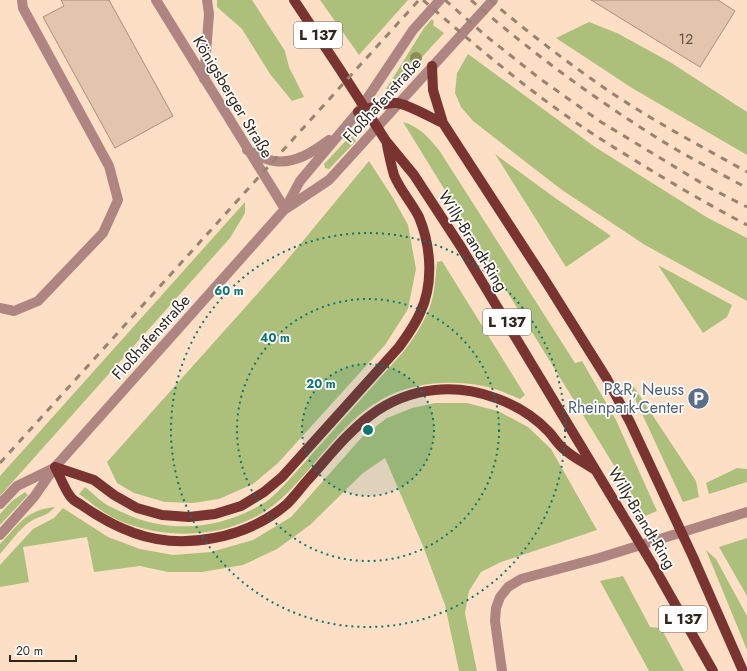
<svg xmlns="http://www.w3.org/2000/svg" width="747" height="671" font-family="Jost,sans-serif">
  <rect width="100%" height="100%" fill="#fddfc5"/>
  <!-- green -->
  <path fill="#acc07c" d="M217,0H252L285,51L289,67L304,97L292,101L270,74L242,29L217,7Z
    M320,0H408L359,55Z
    M432,19L434,22L433,25L444,33L392,90L386,89L424,28Z
    M589,22L617,33L670,62L747,112V155L632,88L556,38Z
    M468,54L595,147L708,218L747,238V301L645,245L562,190L473,121L461,107L455,93L457,73Z
    M403,122C420,127 428,137 439,150L575,363L582,361L616,420L657,511L645,516Z
    M351,135L356,141L329,169L325,168L324,164L328,160Z
    M495,154L558,200L611,236L566,267Z
    M369,161L393,198L408,225L416,269L408,309L385,345L278,463L253,484L219,499L193,503L165,502L134,493L117,483L107,462L283,265Z
    M245,202V213L230,238L0,496V476Z
    M442,261L525,395L520,399C508,394 495,388 483,386C452,380 417,382 388,396C343,418 318,465 282,498C240,537 177,542 125,523C108,517 94,505 79,494L85,487C93,493 99,500 107,505C112,508 118,510 124,513C170,535 224,529 267,501C274,496 281,488 287,482L404,351C413,339 421,327 427,314C435,298 435,279 437,262Z
    M658,265L732,305L727,317L703,333Z
    M634,387L696,481L699,497L683,502L630,388Z
    M435,403H467L498,411L528,427L551,449L597,530L501,562L481,572L469,591L465,613L477,671H459L445,605L423,546L385,458L363,473L310,525L277,549L243,565L202,572H168L140,566L94,572L87,537L23,547L29,582L0,587V565L33,529L54,518L63,508L108,537L140,549L173,555L211,552L253,540L291,517L363,436L387,418L412,408Z
    M737,468L747,469V482L709,494L706,483Z
    M25,492L28,495L0,525V514L12,501Z
    M55,507C46,517 41,515 31,521C19,529 10,543 0,554V544C19,524 26,510 55,507Z
    M747,538V596L719,547Z
    M706,550L716,559L747,616V650Z
    M623,576L650,627L661,628L684,671H649L600,581Z"/>
  <!-- building -->
  <path fill="#e3c4ac" stroke="#ad9079" d="M61,0H109L173,116L115,148L43,17L64,6Z
    M591,0H718L735,11L700,67Z"/>
  <g fill="none" stroke-linecap="round" stroke-linejoin="round">
    <!-- lane -->
    <path stroke="#af8581" stroke-width="10" d="M0,308L14,311L38,301L103,233L118,200L109,166L23,8L22,0"/>
    <!-- street -->
    <path stroke="#af8581" stroke-width="10" d="M156,0L285,209
      M204,79L209,14L207,0
      M247,150C256,154 265,160 274,161C295,164 313,152 329,140
      M287,208L329,180L493,0
      M0,504L17,486L54,468
      M0,535L34,497L55,467L285,209L300,181L358,112L413,30L440,0
      M502,671L495,621L496,608L500,597L508,587L521,579L599,558L747,512"/>
    <!-- primary -->
    <path stroke="#793331" stroke-width="10" d="M294,0L341,71L386,141L414,175L461,247L654,567L713,671
      M432,66L433,90L443,123L543,277L607,379L630,422L693,557L743,671
      M358,112C370,108 384,102 397,103C410,105 431,118 443,123
      M55,467C60,476 64,488 70,496C72,499 76,502 80,504C97,516 114,526 134,533C159,542 188,543 214,538C241,533 266,522 287,504C294,497 300,489 306,482C344,440 373,396 435,390C475,386 520,402 548,431C554,437 558,445 565,450C574,458 585,463 595,470
      M55,467L94,480L114,495L137,508L162,515L189,517L215,514L241,506L264,492L282,477L399,347C407,336 415,325 420,313C434,284 431,246 419,217C412,203 400,190 394,175C391,165 389,155 387,145"/>
    <!-- rail -->
    <path stroke="#988371" stroke-width="3" stroke-dasharray="7 7" stroke-linecap="butt" d="M423,0C477,47 532,94 593,134C643,166 694,197 747,225
      M445,0L486,36L539,78L601,122L708,187L747,207
      M471,0C530,51 593,98 659,139C687,157 718,172 747,188
      M490,0C526,31 564,60 603,87C649,119 699,145 747,172
      M0,463L419,0"/>
  </g>
  <!-- trees -->
  <circle fill="#918b5a" cx="416" cy="58" r="6"/>
  <!-- distance rings -->
  <circle cx="368" cy="430" r="66" fill="#0f766e" fill-opacity=".12"/>
  <g fill="none" stroke="#0f766e" stroke-width="2" stroke-dasharray="2 4">
    <circle cx="368" cy="430" r="66"/>
    <circle cx="368" cy="430" r="131"/>
    <circle cx="368" cy="430" r="197"/>
  </g>
  <!-- icons -->
  <defs>
    <symbol id="parking-disc" viewBox="-11 -11 22 22"><circle r="9.5" fill="#5c6f8a" stroke="#fff"/><path d="M-3.5-5.5H1a3.5 3.5 0 0 1 0 7H-1V5.5H-3.5ZM-1-3.4V-.6H.8a1.4 1.4 0 0 0 0-2.8Z" fill="#fff"/></symbol>
  </defs>
  <g fill-rule="evenodd">
    <use href="#parking-disc" x="686" y="386" width="25" height="25"/>
  </g>
  <g text-anchor="middle" dominant-baseline="central" stroke-width="3.5" stroke-linejoin="round" paint-order="stroke">
    <!-- number labels -->
    <g font-size="14" fill="#5e4e40">
      <text x="686" y="39">12</text>
    </g>
    <!-- shield labels -->
    <g fill="#fff" stroke="#6f6760" stroke-width="1">
      <rect x="294" y="22" width="48" height="26" rx="3"/>
      <rect x="483" y="309" width="48" height="26" rx="3"/>
      <rect x="659" y="606" width="48" height="26" rx="3"/>
    </g>
    <g font-size="15" font-weight="bold" fill="#31261c">
      <text x="318" y="35">L 137</text>
      <text x="507" y="322">L 137</text>
      <text x="683" y="619">L 137</text>
    </g>
    <!-- street labels -->
    <g font-size="16" fill="#31261c" stroke="#fff">
      <text transform="translate(233 97) rotate(59)">Königsberger Straße</text>
      <text transform="translate(382 100) rotate(-48)">Floßhafenstraße</text>
      <text transform="translate(473 241) rotate(58)">Willy-Brandt-Ring</text>
      <text transform="translate(151 337) rotate(-48)">Floßhafenstraße</text>
      <text transform="translate(642 518) rotate(59)">Willy-Brandt-Ring</text>
    </g>
    <!-- service labels -->
    <g font-size="16" fill="#4e5e75" stroke="#fff" text-anchor="end">
      <text x="684" y="389">P&amp;R, Neuss<tspan x="684" dy="18">Rheinpark-Center</tspan></text>
    </g>
  </g>
  <circle cx="368" cy="430" r="6" fill="#0f766e" stroke="#fff" stroke-width="2"/>
  <g font-size="12" text-anchor="middle" font-weight="bold" fill="#0f766e" stroke="#fff" stroke-width="3.5" stroke-linejoin="round" paint-order="stroke">
    <text x="229" y="295">60 m</text>
    <text x="275" y="342">40 m</text>
    <text x="321" y="388">20 m</text>
  </g>
  <!-- scale -->
  <path d="M10 655v6h66v-6" fill="none" stroke="#31261c" stroke-width="2"/>
  <text x="16" y="655" font-size="12" fill="#31261c" stroke="#ffffff" stroke-width="3" paint-order="stroke">20 m</text>
</svg>
